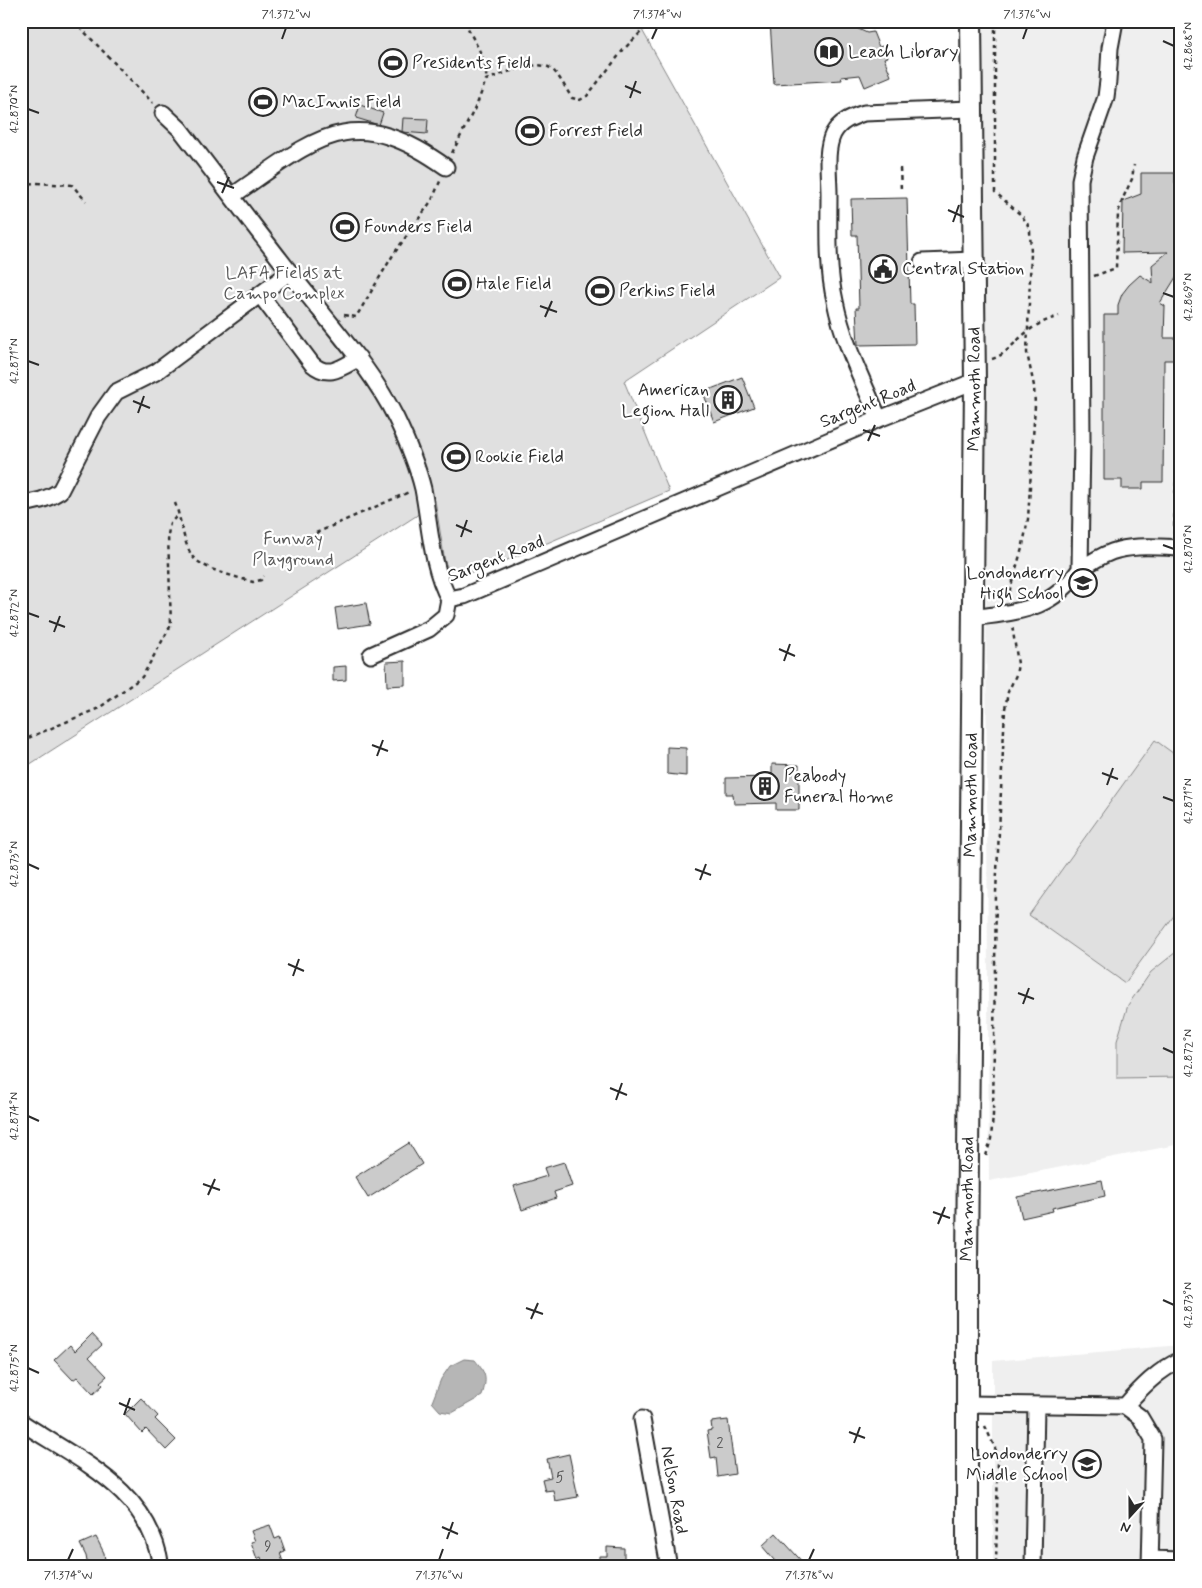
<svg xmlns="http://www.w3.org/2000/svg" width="1202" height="1588" font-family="Mynerve,sans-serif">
  <rect width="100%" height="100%" fill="#fff"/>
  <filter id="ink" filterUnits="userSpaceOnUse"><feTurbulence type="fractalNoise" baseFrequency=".02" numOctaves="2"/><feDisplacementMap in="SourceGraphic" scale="10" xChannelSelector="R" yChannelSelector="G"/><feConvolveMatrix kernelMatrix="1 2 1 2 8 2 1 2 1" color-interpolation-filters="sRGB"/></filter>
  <g filter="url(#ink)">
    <!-- built -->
    <path fill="#efefef" d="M983,21H1181V1144L989,1181Z
      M1181,1345V1567H993V1361Z"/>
    <!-- green -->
    <path fill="#e0e0e0" stroke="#868686" d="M21,21H637L780,277L624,381L669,491L491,567L452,577L445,562L435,500L416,516L21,770Z
      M1155,740L1181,759V906L1125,983L1029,915Z
      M1181,948V1077L1117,1078V1041L1128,1005L1151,972Z"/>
    <!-- water -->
    <path fill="#b6b6b6" stroke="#7e7e7e" d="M464,1359L475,1360C487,1375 487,1378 482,1396L452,1413L440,1411L432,1402L441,1379L450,1366Z"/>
    <!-- building -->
    <path fill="#cbcbcb" stroke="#2b2b2b" d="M770,21H841L867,33L873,32L879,47L883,46L888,57L884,58L891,76L865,87L860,75L841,77L842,80L774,84Z
      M360,105L383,113L379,125L356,118Z
      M403,118L428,119L427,134L402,132Z
      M1141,173H1175V183H1181V269L1160,303L1165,306L1164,338H1177V360H1164L1163,482H1143V489H1122V480H1104V315H1118V305L1122,294L1129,285L1140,275L1153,283L1152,265L1168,252L1122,253L1123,201L1141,194Z
      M907,198L910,304H914L915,344L858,345L856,308H859L857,235H852L851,199Z
      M742,377L754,407L714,422L703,392Z
      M366,603L370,624L338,629L335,608Z
      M405,661V685L387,686L386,662Z
      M346,666V680L333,681V667Z
      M667,747L686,748V776L667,774Z
      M772,764L799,765V810H776V803L734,804L733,794H726V778L772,777Z
      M409,1143L422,1164L368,1198L355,1177Z
      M564,1162L572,1186L554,1192L556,1198L522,1210L514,1186L547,1176L544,1168Z
      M1102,1180L1105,1196L1052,1208L1053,1211L1022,1218L1017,1197Z
      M92,1334L102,1345L89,1357L107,1376L100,1382L103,1385L93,1394L77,1377L73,1380L54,1360L70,1345L75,1351Z
      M141,1398L158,1416L155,1419L176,1440L166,1450L146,1429L142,1433L125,1414Z
      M728,1420L735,1474L718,1477L716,1457L711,1458L707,1431L712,1430L711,1422Z
      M569,1454L578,1497L555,1501L553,1490L545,1491L542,1479L551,1477L547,1459Z
      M270,1525L275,1539L280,1537L285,1551L280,1553L283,1562L271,1567H264L261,1557L257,1559L251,1542L255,1541L251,1531Z
      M776,1533L807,1567H780L762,1546Z
      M96,1537L104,1553L106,1567H88L86,1556L80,1544Z
      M607,1547L624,1548V1563H619V1567H599V1556H607Z"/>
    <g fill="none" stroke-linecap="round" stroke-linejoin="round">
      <defs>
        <path id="minor" d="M163,113L180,129C221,182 261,236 303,289C336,331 372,370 396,418C407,441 417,464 423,489C430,525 431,566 449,599L464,596L879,419L975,381
          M232,196C314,140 351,99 446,167
          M922,262L974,260
          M261,296L312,364C329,379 342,367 359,358
          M879,419C863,381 843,342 835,301C827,266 829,229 829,194C829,175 825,151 833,134C840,121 852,117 864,113L971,109
          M21,503C36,503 48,499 60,491L98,417L116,392L156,372L290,272
          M1080,569C1092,562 1104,553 1118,550C1138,545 1161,547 1181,548
          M973,618C1019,611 1051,611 1080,569L1082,438L1080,180L1085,157L1106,97L1108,81L1110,48L1115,21
          M371,655L429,629L446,615L449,599
          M967,1404L1125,1406L1140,1417L1153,1439L1150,1567
          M1125,1406C1140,1389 1159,1369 1181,1360
          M642,1419L669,1567
          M21,1422C79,1461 150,1489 161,1567
          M1150,1559L1181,1560
          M1033,1567L1036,1405"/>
        <g id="major">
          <path id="s1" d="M967,1567V1265L975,381L971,21"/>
        </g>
      </defs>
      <!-- minor casing -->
      <use href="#minor" stroke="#2b2b2b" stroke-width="19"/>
      <!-- major casing -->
      <use href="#major" stroke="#2b2b2b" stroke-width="24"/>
      <!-- path -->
      <path stroke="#2b2b2b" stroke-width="2.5" stroke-dasharray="4 4" stroke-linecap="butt" d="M74,21L153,103
        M465,21C473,43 488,57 486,80
        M995,21V192L1021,215L1027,223L1030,231L1031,253L1027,353L1034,386L1035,405L1028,519L1023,545L1010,589L1009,598
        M452,153L477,104L486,80C501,75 541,56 554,71C561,79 566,89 572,98L580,100L587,96L624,49L652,21
        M900,168L901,190
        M21,184L35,183L72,185L86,201
        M1094,276L1116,268L1118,213L1123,198L1132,179L1134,165
        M344,315L356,317L393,255L432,200L441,179
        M992,359C1006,355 1015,341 1027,332C1037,324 1047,320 1059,316
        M175,503C181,518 183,542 192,556C201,569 237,577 253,582L261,580L264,576
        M316,533L409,492
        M1174,534L1181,356
        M21,741L99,708L142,677L171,625L168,535L170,523L179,514
        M986,1156L991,1139L993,1115L996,892L1005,709L1008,692L1016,675L1018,664L1012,625
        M985,1426L995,1448L998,1458L996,1567"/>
      <!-- minor -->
      <use href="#minor" stroke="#fff" stroke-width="15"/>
      <!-- major -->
      <use href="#major" stroke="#fff" stroke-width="20"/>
    </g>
  </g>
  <!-- ticks -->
  <path fill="none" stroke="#2b2b2b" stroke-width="2" d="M282,39L286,28M652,39L657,28M1023,39L1027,28M1163,41L1174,46M625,86L641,93M630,98L636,81M28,109L39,113M217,182L234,188M222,193L229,177M948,210L964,217M953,222L959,205M1163,293L1174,297M540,306L557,312M545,317L552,301M28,361L39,365M133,401L150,408M138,413L144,396M863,430L880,436M868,441L875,425M456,525L472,532M461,537L467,520M1163,545L1174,549M28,613L39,617M49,621L65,627M54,632L60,616M779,649L795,656M784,661L790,644M372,745L388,751M377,756L383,740M1102,773L1118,779M1107,785L1113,768M1163,797L1174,801M28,864L39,869M695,869L711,875M700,880L706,864M288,964L304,971M293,976L299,959M1018,993L1034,999M1023,1004L1029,988M1163,1048L1174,1053M610,1088L627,1095M616,1100L622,1083M28,1116L39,1121M203,1184L220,1190M208,1195L215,1179M933,1212L950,1218M938,1224L945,1207M1163,1300L1174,1305M526,1308L543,1314M531,1319L538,1303M28,1368L39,1373M119,1403L135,1410M124,1415L130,1398M849,1432L865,1438M854,1443L860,1427M442,1527L458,1534M447,1539L453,1522M68,1560L73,1549M439,1560L443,1549M809,1560L814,1549"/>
  <!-- icons -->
  <defs>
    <symbol id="library-ring" viewBox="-11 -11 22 22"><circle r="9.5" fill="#fff" stroke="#2b2b2b" stroke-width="1.5"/><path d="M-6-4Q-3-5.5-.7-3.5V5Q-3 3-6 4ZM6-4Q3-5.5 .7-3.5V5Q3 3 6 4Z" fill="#2b2b2b"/></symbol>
    <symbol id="stadium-ring" viewBox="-11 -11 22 22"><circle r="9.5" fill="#fff" stroke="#2b2b2b" stroke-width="1.5"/><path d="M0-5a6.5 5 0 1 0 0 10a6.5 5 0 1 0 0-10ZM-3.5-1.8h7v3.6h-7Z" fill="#2b2b2b"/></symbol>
    <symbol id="civic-ring" viewBox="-11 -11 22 22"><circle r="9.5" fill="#fff" stroke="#2b2b2b" stroke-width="1.5"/><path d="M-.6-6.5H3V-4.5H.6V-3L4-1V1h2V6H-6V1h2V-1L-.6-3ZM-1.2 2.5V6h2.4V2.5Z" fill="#2b2b2b"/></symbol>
    <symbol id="building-ring" viewBox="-11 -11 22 22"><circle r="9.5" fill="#fff" stroke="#2b2b2b" stroke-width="1.5"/><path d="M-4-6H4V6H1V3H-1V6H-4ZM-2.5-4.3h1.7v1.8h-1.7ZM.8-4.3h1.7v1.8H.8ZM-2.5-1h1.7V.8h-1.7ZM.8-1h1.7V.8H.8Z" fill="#2b2b2b"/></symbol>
    <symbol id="school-ring" viewBox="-11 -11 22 22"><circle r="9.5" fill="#fff" stroke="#2b2b2b" stroke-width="1.5"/><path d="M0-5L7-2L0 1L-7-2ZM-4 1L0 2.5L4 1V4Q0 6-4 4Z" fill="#2b2b2b"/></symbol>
  </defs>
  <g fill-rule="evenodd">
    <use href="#library-ring" x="813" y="36" width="32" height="32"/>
    <use href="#stadium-ring" x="377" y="47" width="32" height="32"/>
    <use href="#stadium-ring" x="247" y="86" width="32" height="32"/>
    <use href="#stadium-ring" x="514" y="115" width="32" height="32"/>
    <use href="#stadium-ring" x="329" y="211" width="32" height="32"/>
    <use href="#civic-ring" x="867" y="253" width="32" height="32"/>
    <use href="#stadium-ring" x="441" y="268" width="32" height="32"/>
    <use href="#stadium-ring" x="584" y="275" width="32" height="32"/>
    <use href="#building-ring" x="712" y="384" width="32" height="32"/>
    <use href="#stadium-ring" x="440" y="441" width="32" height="32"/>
    <use href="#school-ring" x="1067" y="567" width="32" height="32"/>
    <use href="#building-ring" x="749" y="770" width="32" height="32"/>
    <use href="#school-ring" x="1071" y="1448" width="32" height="32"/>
  </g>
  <g text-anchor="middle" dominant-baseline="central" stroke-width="4.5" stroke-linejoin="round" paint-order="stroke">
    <!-- number labels -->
    <g font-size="15" fill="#535353">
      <text x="720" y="1444">2</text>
      <text x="560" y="1478">5</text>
      <text x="268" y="1547">9</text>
    </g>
    <!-- poi labels -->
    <g font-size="18" fill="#2b2b2b" stroke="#fff" text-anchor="start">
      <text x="848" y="52">Leach Library</text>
      <text x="412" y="63">Presidents Field</text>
      <text x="282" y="102">MacInnis Field</text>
      <text x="549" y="131">Forrest Field</text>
      <text x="364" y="227">Founders Field</text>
      <text x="902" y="269">Central Station</text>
      <text x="476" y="284">Hale Field</text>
      <text x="619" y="291">Perkins Field</text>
      <text x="709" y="390" text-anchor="end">American<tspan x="709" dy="21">Legion Hall</tspan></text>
      <text x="475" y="457">Rookie Field</text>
      <text x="1064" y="573" text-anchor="end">Londonderry<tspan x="1064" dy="21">High School</tspan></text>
      <text x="784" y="776">Peabody<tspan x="784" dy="21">Funeral Home</tspan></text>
      <text x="1068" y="1454" text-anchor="end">Londonderry<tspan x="1068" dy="21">Middle School</tspan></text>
    </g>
    <!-- park labels -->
    <g font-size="18" fill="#585858" stroke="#fff">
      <text x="284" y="273">LAFA Fields at<tspan x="284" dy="21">Campo Complex</tspan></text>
      <text x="293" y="539">Funway<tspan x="293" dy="21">Playground</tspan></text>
    </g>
    <!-- street labels -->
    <g font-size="18" fill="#2b2b2b" stroke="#fff">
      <text stroke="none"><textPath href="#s1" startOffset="1178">Mammoth Road</textPath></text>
      <text transform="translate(868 404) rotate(-22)">Sargent Road</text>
      <text transform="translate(496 559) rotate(-21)">Sargent Road</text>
      <text stroke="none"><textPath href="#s1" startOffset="772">Mammoth Road</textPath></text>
      <text stroke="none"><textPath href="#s1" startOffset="368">Mammoth Road</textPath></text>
      <text transform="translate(674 1490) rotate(80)">Nelson Road</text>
    </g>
  </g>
  <!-- margin -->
  <rect width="1202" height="1588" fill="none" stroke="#fff" stroke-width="55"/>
  <!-- north arrow -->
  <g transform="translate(1130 1516) rotate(201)" stroke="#ffffff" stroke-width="4" paint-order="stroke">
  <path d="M0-4L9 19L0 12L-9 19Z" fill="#2b2b2b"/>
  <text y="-8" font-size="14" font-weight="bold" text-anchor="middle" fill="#2b2b2b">N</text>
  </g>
  <rect x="28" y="28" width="1146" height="1532" fill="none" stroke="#2b2b2b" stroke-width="2"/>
  <g font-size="12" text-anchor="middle" fill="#2b2b2b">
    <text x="286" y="18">71.372°W</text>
    <text x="657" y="18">71.374°W</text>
    <text x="1027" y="18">71.376°W</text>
    <text transform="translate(1188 46) rotate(-90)" y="4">42.868°N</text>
    <text transform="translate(14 109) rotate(-90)" y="4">42.870°N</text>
    <text transform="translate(1188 297) rotate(-90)" y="4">42.869°N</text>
    <text transform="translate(14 361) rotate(-90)" y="4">42.871°N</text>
    <text transform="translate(1188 549) rotate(-90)" y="4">42.870°N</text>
    <text transform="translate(14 613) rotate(-90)" y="4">42.872°N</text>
    <text transform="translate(1188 801) rotate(-90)" y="4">42.871°N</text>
    <text transform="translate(14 864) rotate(-90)" y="4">42.873°N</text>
    <text transform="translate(1188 1053) rotate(-90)" y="4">42.872°N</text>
    <text transform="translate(14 1116) rotate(-90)" y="4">42.874°N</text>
    <text transform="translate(1188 1305) rotate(-90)" y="4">42.873°N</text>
    <text transform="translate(14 1368) rotate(-90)" y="4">42.875°N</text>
    <text x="68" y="1579">71.374°W</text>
    <text x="439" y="1579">71.376°W</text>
    <text x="809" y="1579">71.378°W</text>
  </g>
</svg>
